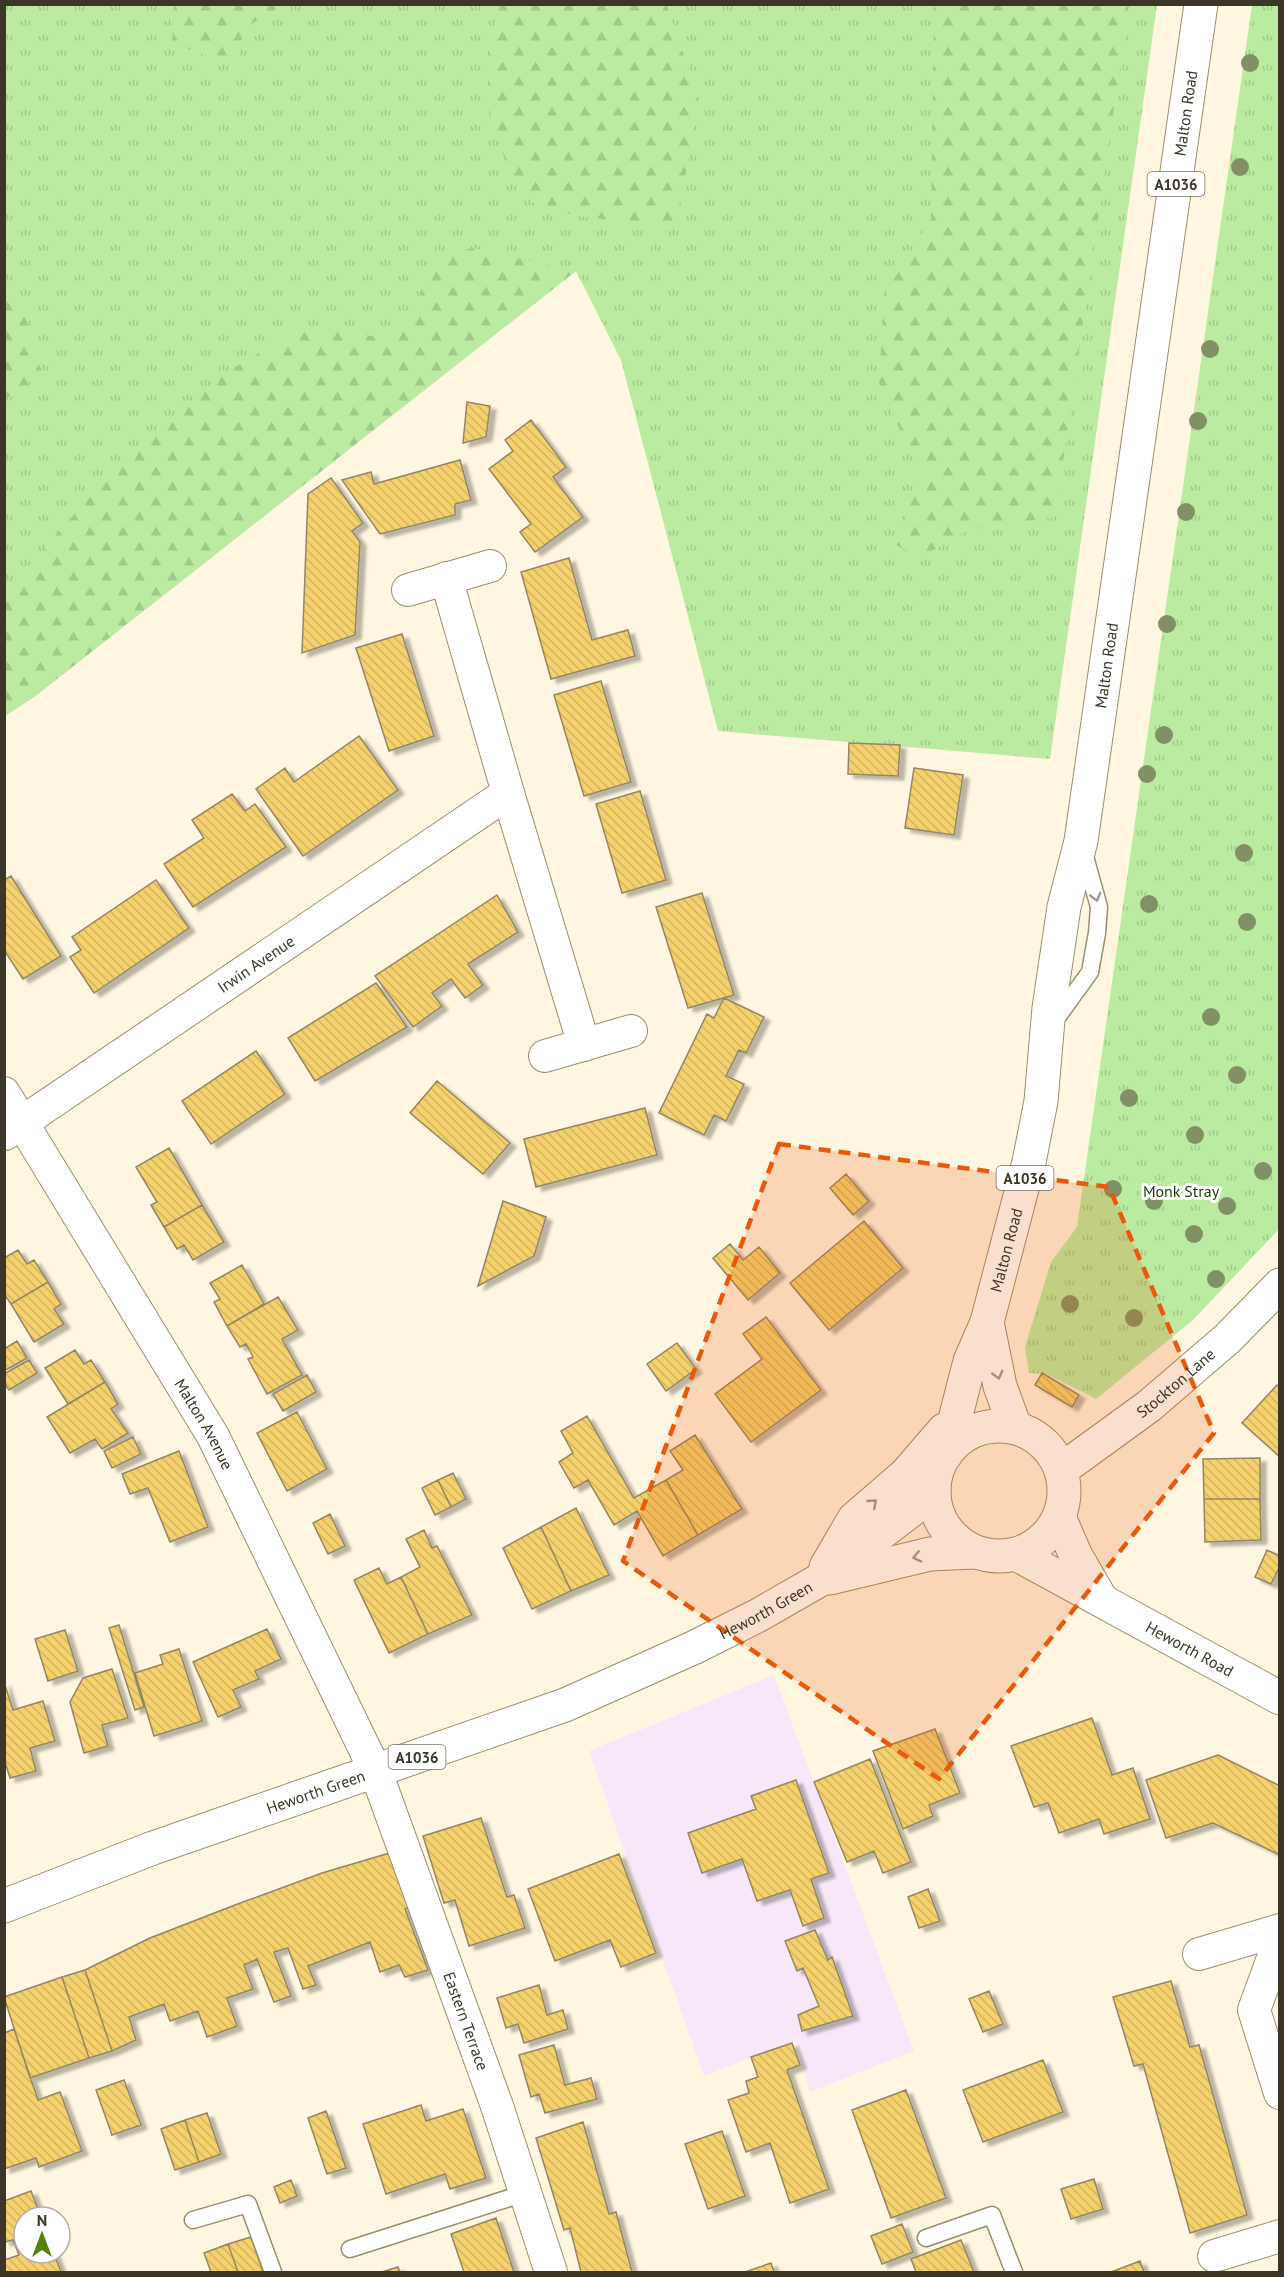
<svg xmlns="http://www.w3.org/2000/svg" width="1284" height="2277" font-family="'PT Sans',sans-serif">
  <defs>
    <pattern id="grass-tufts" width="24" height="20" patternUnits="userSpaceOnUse" patternTransform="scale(1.5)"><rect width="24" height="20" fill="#baeba0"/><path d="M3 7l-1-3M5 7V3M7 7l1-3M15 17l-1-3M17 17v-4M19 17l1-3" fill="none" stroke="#a1ca8a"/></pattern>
    <pattern id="forest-firs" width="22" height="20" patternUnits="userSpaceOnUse" patternTransform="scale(1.5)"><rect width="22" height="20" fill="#baeba0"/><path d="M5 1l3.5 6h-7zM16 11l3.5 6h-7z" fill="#a1ca8a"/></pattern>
    <pattern id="building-back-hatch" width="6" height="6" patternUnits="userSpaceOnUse" patternTransform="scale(1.5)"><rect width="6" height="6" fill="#f5d16d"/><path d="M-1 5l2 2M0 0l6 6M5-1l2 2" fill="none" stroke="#d3b45e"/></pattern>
    <filter id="shadow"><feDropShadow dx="6" dy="4" stdDeviation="1.5" flood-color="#0004"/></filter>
  </defs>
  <rect width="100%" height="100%" fill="#fff6e1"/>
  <!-- commercial -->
  <path fill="#f7e7f9" d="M774,1675L914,2051L810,2092L796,2040L704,2076L589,1751Z"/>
  <!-- grass -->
  <path fill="url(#grass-tufts)" d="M5,5H1157L1050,759L718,731L621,360L576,271L34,697L5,716Z
    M1252,5H1279V1229L1193,1320L1096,1399L1047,1374L1029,1373L1025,1347L1051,1262L1077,1227Z"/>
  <!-- forest -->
  <path fill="url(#forest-firs)" d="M174,5V4L280,5L278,8L243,29L239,57L214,58L172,43Z
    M500,5H667L699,100L677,225H638L538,209L508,170L488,107V47Z
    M934,5H1129L1055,517L969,530L921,557L896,545L921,476L879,384L884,295L931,219Z
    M472,248L576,271L34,697L5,716V584L26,568L96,490L217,378L304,326L371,336L413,330L426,264Z
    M5,293L21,302L40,369L17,398L5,396Z"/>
  <!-- building -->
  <path fill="url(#building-back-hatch)" stroke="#938665" stroke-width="1.5" filter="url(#shadow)" d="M467,402L490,406L486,437L463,443Z
    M531,420L566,467L553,477L583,517L535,552L520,532L531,524L489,469L513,451L505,440Z
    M460,460L471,500L455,504V515L380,534L342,480L371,472L374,484Z
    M331,478L363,523L352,531L360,542L355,635L302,653L308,494Z
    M569,558L592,640L628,630L635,656L551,679L521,572Z
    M402,634L434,736L389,751L356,648Z
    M601,681L631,782L584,796L554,695Z
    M359,736L398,790L303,856L256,789L285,768L294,782Z
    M849,743L900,745L898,776L848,774Z
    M914,768L963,775L954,835L905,828Z
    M640,791L666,880L622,893L596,804Z
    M232,794L245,811L255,804L286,847L193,907L164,864L204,838L192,820Z
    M11,876L61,956L23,979L4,950V880Z
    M156,880L189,928L94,993L70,957L81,950L72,937Z
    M702,893L734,995L688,1008L656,907Z
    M497,895L518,932L468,964L483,985L465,998L451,979L432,993L442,1006L413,1027L375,976Z
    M376,983L407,1027L315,1081L288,1038Z
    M724,998L764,1017L746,1053L739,1050L726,1076L744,1084L726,1121L714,1115L704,1135L659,1113L707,1014L714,1018Z
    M256,1051L285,1094L211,1144L182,1101Z
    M437,1081L510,1143L483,1174L410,1113Z
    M645,1108L657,1155L536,1187L524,1139Z
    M169,1148L202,1205L164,1227L151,1205L157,1202L136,1167Z
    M846,1174L869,1201L853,1215L830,1188Z
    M503,1201L546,1217L534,1256L478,1286Z
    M202,1205L224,1242L193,1260L184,1245L177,1249L164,1227Z
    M864,1221L903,1268L829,1330L790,1283Z
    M730,1244L743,1260L759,1247L780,1273L748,1300L713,1258Z
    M18,1250L27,1264L34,1260L48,1282L11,1304L4,1294V1258Z
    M242,1265L264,1304L227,1326L214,1302L220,1299L210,1283Z
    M48,1282L61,1304L54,1309L64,1324L34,1342L11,1304Z
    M278,1297L298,1330L282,1339L302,1375L267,1394L248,1359L253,1357L246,1344L240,1347L227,1326Z
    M766,1317L821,1390L751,1442L715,1394L762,1359L743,1334Z
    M17,1341L27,1358L4,1371V1349Z
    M677,1343L696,1369L666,1391L647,1364Z
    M75,1350L84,1364L91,1360L105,1382L68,1404L45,1368Z
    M29,1360L37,1373L9,1390L4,1383V1374Z
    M1042,1373L1079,1395L1072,1407L1035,1385Z
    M307,1375L316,1392L283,1411L273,1394Z
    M105,1382L118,1404L111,1409L128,1433L102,1449L95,1439L70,1453L47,1417Z
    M1277,1385L1280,1387V1457L1242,1423Z
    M297,1412L327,1469L287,1491L257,1433Z
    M587,1416L634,1498L666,1480L698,1535L663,1556L637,1511L614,1525L588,1480L574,1488L559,1462L573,1453L561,1431Z
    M695,1435L742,1509L698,1535L666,1480L683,1470L670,1451Z
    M133,1437L141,1454L112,1468L104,1451Z
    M179,1451L208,1527L170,1542L148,1488L130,1494L122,1474Z
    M1260,1458V1499H1204L1203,1459Z
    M453,1473L466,1499L451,1507L438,1480Z
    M438,1480L451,1507L435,1515L422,1488Z
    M1204,1499H1260L1261,1540L1205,1542Z
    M576,1508L609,1575L571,1591L541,1527Z
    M330,1514L345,1546L328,1554L313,1523Z
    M541,1527L571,1591L532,1609L503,1548Z
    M424,1530L432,1548L437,1546L472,1615L428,1634L401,1577L420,1567L406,1539Z
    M1267,1550L1280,1556V1566L1271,1584L1255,1577Z
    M379,1568L387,1584L401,1577L428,1634L389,1653L354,1580Z
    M119,1625L144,1707L135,1710L109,1628Z
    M267,1629L281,1659L255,1671L259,1679L233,1690L241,1707L218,1717L193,1662Z
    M65,1630L78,1671L48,1681L35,1639Z
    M179,1649L202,1721L154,1736L135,1673L163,1664L160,1655Z
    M112,1669L128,1718L102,1725L108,1746L84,1753L70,1702L83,1678Z
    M4,1682L13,1710L43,1701L55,1741L30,1748L36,1771L10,1778L4,1759Z
    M1092,1718L1112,1775L1133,1768L1150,1819L1104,1834L1099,1819L1059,1833L1048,1803L1034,1807L1011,1746Z
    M935,1729L960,1793L929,1805L933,1816L903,1829L873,1751Z
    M1218,1755L1280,1786V1855L1213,1823L1166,1838L1146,1780Z
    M870,1759L911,1862L883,1873L874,1851L847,1862L814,1782Z
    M796,1780L829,1873L811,1879L824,1918L803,1926L790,1890L757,1901L742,1859L702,1873L688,1833L756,1809L751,1796Z
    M481,1818L507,1897L514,1895L525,1928L469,1946L455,1900L444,1903L423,1836Z
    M393,1852L414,1905L405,1909L428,1970L405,1977L399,1965L380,1972L370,1942L308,1966L316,1985L303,1989L288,1948L274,1952L291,1996L274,2002L257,1959L244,1965L253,1989L227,1998L237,2026L207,2037L198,2011L170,2021L164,2004L129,2017L136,2040L112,2051L85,1970L150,1938L235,1905L322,1873Z
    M619,1854L656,1953L621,1967L610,1940L555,1961L528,1889Z
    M928,1889L940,1921L919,1928L908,1897Z
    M815,1930L828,1960L832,1957L853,2016L802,2031L798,2015L819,2006L803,1968L797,1971L785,1941Z
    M85,1970L112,2051L89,2058L62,1977Z
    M62,1977L89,2058L30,2078L4,1997Z
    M1171,1981L1190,2047L1199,2045L1247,2215L1190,2233L1143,2064L1134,2066L1113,1997Z
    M539,1985L547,2015L563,2010L568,2029L524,2043L518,2024L506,2028L497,1998Z
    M989,1991L1003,2024L983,2032L969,1999Z
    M14,2029L38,2100L60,2092L82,2151L39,2167L36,2158L4,2169V2033Z
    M792,2043L800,2065L787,2070L829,2189L790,2203L770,2143L746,2152L728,2100L749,2093L746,2081L758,2077L751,2057Z
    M554,2045L565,2085L591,2078L597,2099L545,2113L539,2094L531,2097L519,2055Z
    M1043,2060L1063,2112L983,2142L963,2090Z
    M124,2080L141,2125L112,2135L96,2090Z
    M906,2090L946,2198L891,2218L852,2110Z
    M421,2105L426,2121L463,2109L486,2178L450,2189L445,2174L386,2194L363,2124Z
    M326,2111L346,2168L327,2174L308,2118Z
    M207,2113L221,2154L199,2162L185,2120Z
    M185,2120L199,2162L175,2170L161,2129Z
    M583,2122L609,2214L616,2212L632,2272H581L570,2228L564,2230L536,2138Z
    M722,2131L745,2196L708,2209L685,2144Z
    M1094,2179L1103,2209L1071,2219L1061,2189Z
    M291,2180L297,2196L280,2203L274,2187Z
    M31,2191L41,2217H24V2253H54L61,2272H4V2260L19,2255L13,2240L5,2242L4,2240V2201Z
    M496,2218L514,2272H464L451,2234Z
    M902,2224L913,2252L882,2264L871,2236Z
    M251,2237L263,2272H238L228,2244Z
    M961,2240L974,2272H916L911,2259Z
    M228,2244L238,2272H211L204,2253Z
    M1140,2261L1144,2272H1111Z
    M771,2263L774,2272H745Z
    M398,2267L400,2272H382Z"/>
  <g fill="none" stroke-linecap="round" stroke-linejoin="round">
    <defs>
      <path id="lane" d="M1053,1023L1090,972L1097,933L1099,907L1084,853
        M193,2220L248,2204L273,2272
        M926,2238L992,2215L1014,2272
        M350,2249L525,2193"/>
      <g id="street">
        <path d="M408,590L490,566"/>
        <path d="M508,793L584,1045"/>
        <path d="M545,1056L631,1031"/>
        <path id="s1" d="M4,1093L213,1436L376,1772L497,2106L551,2272"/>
        <path id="s2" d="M5,1134L508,793L446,578"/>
        <path d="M1280,1939L1254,2010L1280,2093"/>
        <path d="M1199,1954L1280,1930"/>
        <path d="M1214,2256L1280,2236"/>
      </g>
      <g id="secondary">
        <path id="s3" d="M1061,1470L1149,1406L1227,1339L1280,1285"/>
        <path d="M1059,1517L1076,1556L1101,1599"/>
        <path id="s4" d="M1016,1554L1280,1698"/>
      </g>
      <g id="primary">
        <path d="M987,1322L1000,1386L1015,1427"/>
        <circle cx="999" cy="1491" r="65"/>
        <path id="s5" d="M946,1454L970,1361L987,1322L1029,1162L1041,1101L1049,1008L1064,907L1081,841L1201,4"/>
        <path d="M826,1567L854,1519L906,1474L944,1430"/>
        <path d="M830,1578L930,1554L975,1552"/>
        <path id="s6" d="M4,1906L153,1848L565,1705L693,1648L757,1616L818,1581L934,1493"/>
      </g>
    </defs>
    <!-- lane casing -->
    <use href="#lane" stroke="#9b8e6d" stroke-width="19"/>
    <!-- street casing -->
    <use href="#street" stroke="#9b8e6d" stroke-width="34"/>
    <!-- secondary casing -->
    <use href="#secondary" stroke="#9b8e6d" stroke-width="35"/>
    <!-- primary casing -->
    <use href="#primary" stroke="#9b8e6d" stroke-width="35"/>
    <!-- lane -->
    <use href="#lane" stroke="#fff" stroke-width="16"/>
    <!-- street -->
    <use href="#street" stroke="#fff" stroke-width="32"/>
    <!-- secondary -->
    <use href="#secondary" stroke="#fff" stroke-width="33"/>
    <!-- primary -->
    <use href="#primary" stroke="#fff" stroke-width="33"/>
  </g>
  <!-- trees -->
  <g fill="#829065">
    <circle cx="1250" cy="63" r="9"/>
    <circle cx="1240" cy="167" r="9"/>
    <circle cx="1210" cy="349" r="9"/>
    <circle cx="1198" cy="421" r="9"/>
    <circle cx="1186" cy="512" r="9"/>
    <circle cx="1167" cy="624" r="9"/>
    <circle cx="1164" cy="735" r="9"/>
    <circle cx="1147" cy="774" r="9"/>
    <circle cx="1244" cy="853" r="9"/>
    <circle cx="1149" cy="904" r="9"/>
    <circle cx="1247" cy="922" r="9"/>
    <circle cx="1211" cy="1017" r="9"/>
    <circle cx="1237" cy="1075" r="9"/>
    <circle cx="1129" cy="1098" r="9"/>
    <circle cx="1195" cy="1135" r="9"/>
    <circle cx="1263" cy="1171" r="9"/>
    <circle cx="1113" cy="1189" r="9"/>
    <circle cx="1154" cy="1201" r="9"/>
    <circle cx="1227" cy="1206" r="9"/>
    <circle cx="1194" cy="1234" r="9"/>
    <circle cx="1216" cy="1279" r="9"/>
    <circle cx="1070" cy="1304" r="9"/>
    <circle cx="1134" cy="1318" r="9"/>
  </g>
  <!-- one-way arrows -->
  <defs><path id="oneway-chevron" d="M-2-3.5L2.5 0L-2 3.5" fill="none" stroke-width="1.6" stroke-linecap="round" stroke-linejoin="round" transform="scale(1.5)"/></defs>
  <g stroke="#9e9a94">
    <use href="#oneway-chevron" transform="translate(1096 897) rotate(75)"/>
    <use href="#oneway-chevron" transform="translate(998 1375) rotate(75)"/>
    <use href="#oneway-chevron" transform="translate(873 1503) rotate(-41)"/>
    <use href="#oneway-chevron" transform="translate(917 1557) rotate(167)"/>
  </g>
  <!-- marked area -->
  <path fill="#e8590c" fill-opacity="0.2" stroke="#e8590c" stroke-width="4.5" stroke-dasharray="12 8" stroke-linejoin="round" d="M779,1144L1109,1187L1214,1433L939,1779L623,1561Z"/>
  <g text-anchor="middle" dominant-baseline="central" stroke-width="6" stroke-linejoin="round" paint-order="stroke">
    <!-- shield labels -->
    <g fill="#fff" stroke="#767268" stroke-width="1.5">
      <rect x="1147.5" y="172" width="57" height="24" rx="4.5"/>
      <rect x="996.5" y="1166" width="57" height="24" rx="4.5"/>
      <rect x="388.5" y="1745" width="57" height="24" rx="4.5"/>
    </g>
    <g font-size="15" font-weight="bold" fill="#3c3628">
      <text x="1176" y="184">A1036</text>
      <text x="1025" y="1178">A1036</text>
      <text x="417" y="1757">A1036</text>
    </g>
    <!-- street labels -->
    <g font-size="16" fill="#3c3628" stroke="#fff">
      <text stroke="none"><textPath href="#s5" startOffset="1365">Malton Road</textPath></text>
      <text stroke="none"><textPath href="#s5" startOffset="807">Malton Road</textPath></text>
      <text stroke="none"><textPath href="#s2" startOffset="303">Irwin Avenue</textPath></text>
      <text stroke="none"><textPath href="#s5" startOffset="213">Malton Road</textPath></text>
      <text stroke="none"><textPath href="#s3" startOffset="144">Stockton Lane</textPath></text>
      <text stroke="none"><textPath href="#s1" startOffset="387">Malton Avenue</textPath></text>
      <text stroke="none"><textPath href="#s6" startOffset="818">Heworth Green</textPath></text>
      <text stroke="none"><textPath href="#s4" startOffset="198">Heworth Road</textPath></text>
      <text stroke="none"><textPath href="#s6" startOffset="332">Heworth Green</textPath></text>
      <text stroke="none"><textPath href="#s1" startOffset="1040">Eastern Terrace</textPath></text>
    </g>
    <!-- park labels -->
    <g font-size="16" fill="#1b3c00" stroke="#fff">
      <text x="1181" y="1191">Monk Stray</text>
    </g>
  </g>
  <!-- border -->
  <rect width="1284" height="2277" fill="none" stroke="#3c3628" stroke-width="12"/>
  <!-- north arrow -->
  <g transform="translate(42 2235)"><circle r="28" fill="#ffffff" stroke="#b1afa9" stroke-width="1.5"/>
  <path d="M0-4.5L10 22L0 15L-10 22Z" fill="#568108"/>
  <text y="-9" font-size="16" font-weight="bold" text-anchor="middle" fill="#3c3628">N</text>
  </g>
</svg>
